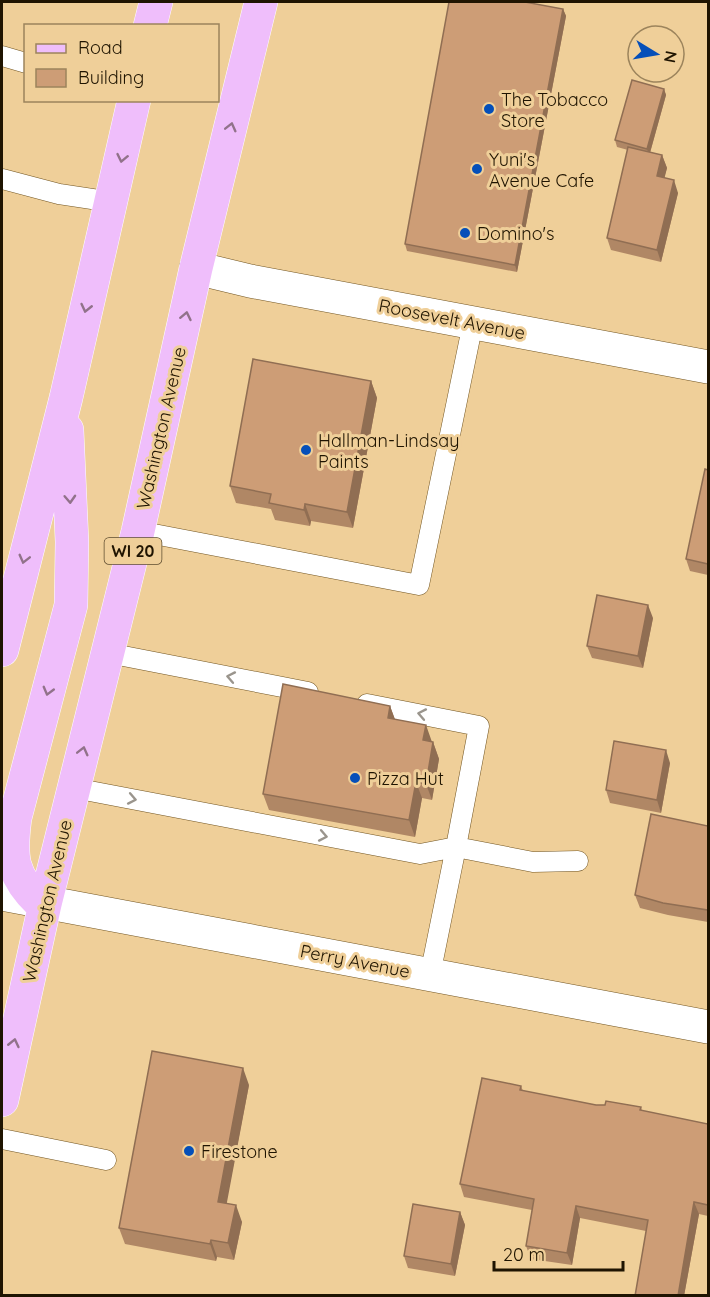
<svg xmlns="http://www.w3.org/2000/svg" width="710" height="1297" font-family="Quicksand,sans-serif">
  <rect width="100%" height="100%" fill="#efcf99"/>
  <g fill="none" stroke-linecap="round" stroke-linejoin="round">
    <defs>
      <path id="lane" d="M2,56L26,63
        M2,179L59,194L112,202
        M138,531L419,585L473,323
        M108,653L308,692
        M74,788L420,854L456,847L479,726L367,704
        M430,975L456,847L533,862L578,861
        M2,1139L106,1160"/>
      <path id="street" d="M196,268L250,281L708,367
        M2,894L708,1027"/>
      <path id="primary" d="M150,26L156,2
        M2,650L66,398L134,100
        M40,903C11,875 10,857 15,818L71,605L72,542L67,430
        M2,1100L45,904L138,531L196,268L261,2"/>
    </defs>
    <!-- lane casing -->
    <use href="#lane" stroke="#725521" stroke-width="21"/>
    <!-- street casing -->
    <use href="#street" stroke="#725521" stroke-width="34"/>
    <!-- primary casing -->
    <use href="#primary" stroke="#fff" stroke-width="34"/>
    <!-- lane -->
    <use href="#lane" stroke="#fff" stroke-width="20"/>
    <!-- street -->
    <use href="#street" stroke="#fff" stroke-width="33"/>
    <!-- primary -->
    <use href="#primary" stroke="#efbefb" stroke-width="33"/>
  </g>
  <!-- wall -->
  <path fill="#b08765" d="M563,9L566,16L517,272L407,251L405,244Z
    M664,89L666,95L650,153L662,155L667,168L664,178L678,193L661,262L611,250L607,238L628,150L617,147L615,140Z
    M371,381L377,398L353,528L311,521L310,526L275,520L271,509L236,503L230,486Z
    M708,470V575L690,571L686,559Z
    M653,618L643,668L592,658L587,646Z
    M390,706L395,720L433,742L439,759L432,800L422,798L415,837L269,810L263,794Z
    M670,763L661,813L610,803L606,790Z
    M708,826V922L668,915L640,908L635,895Z
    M249,1085L226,1203L242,1222L234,1260L217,1257L216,1261L125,1244L119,1228Z
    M521,1086L523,1091L596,1105L641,1107L642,1111L708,1124V1216L699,1214L684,1296H635L646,1231L580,1218L572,1265L531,1259L526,1246L532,1210L464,1197L460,1184Z
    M460,1212L465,1225L455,1276L408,1268L404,1256Z"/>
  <!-- shaded-wall -->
  <path fill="#906e53" d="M563,9L566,16L517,272L515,265Z
    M664,89L666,95L649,156L647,149Z
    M662,155L667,168L662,188L657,176Z
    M674,180L678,193L661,262L657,250Z
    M371,381L377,398L353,528L347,512Z
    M305,504L311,521L310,526L304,510Z
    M648,605L653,618L643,668L638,656Z
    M390,706L396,722L388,718Z
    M426,725L432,742L423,740Z
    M433,742L439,759L432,800L426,784Z
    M666,750L670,763L661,813L657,800Z
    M416,782L422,798L415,837L409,820Z
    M243,1068L249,1085L224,1218L218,1202Z
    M694,1202L699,1214L684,1296H678Z
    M236,1205L242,1222L234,1260L228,1243Z
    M576,1206L580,1218L572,1265L567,1253Z
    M460,1212L465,1225L455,1276L451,1264Z
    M211,1240L217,1257L216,1261L210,1244Z"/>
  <!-- building -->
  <path fill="#cd9d76" stroke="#906e53" stroke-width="1.5" d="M449,2H525L563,9L515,265L405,244Z
    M632,80L664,89L647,149L615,140Z
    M628,147L662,155L657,176L674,180L657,250L607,238Z
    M253,359L371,381L347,512L305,504L304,510L269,503L271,494L230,486Z
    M705,469L708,470V564L686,559Z
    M597,595L648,605L638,656L587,646Z
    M283,684L390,706L388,718L426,725L423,740L433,742L426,784L416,782L409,820L263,794Z
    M614,741L666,750L657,800L606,790Z
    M651,814L708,826V910L663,903L635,895Z
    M152,1051L243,1068L218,1202L236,1205L228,1243L211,1240L210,1244L119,1228Z
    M482,1078L521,1086L520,1090L596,1105H605L606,1101L641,1107L640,1110L708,1124V1205L694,1202L678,1296H635L648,1220L576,1206L567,1253L526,1246L534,1199L460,1184Z
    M413,1204L460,1212L451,1264L404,1256Z"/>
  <!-- one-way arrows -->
  <defs><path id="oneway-chevron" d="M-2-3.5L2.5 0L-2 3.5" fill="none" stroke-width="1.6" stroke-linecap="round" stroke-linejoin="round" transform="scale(1.5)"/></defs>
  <g stroke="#91728a">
    <use href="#oneway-chevron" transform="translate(231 127) rotate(-76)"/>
    <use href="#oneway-chevron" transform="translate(122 158) rotate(102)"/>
    <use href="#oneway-chevron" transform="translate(86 308) rotate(103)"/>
    <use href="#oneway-chevron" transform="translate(186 316) rotate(-78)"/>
    <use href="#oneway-chevron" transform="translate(70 499) rotate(87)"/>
    <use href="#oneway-chevron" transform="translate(24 559) rotate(104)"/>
    <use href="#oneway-chevron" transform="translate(48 691) rotate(105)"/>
    <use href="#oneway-chevron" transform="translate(83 751) rotate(-76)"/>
    <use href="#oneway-chevron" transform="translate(14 1043) rotate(-77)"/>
  </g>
  <g stroke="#9a958d">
    <use href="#oneway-chevron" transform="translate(231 677) rotate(-169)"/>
    <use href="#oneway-chevron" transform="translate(422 714) rotate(-169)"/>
    <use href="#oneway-chevron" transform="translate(132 799) rotate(11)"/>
    <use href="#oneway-chevron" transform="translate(323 836) rotate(11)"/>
  </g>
  <!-- markers -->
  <g fill="#054fb9" stroke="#efcf99" stroke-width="2">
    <circle cx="489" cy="109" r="6"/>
    <circle cx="477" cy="169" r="6"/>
    <circle cx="465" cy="233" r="6"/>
    <circle cx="306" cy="450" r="6"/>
    <circle cx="355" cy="778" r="6"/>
    <circle cx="189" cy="1151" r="6"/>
  </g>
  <g text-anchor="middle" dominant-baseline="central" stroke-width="6" stroke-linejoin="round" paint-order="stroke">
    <!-- shield labels -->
    <rect fill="#efcf99" stroke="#5d4c2f" stroke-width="1.5" x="104.5" y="538" width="57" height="26" rx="4.5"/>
    <g font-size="16" font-weight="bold" fill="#1f1401">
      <text x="133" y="551">WI 20</text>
    </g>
    <!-- poi labels -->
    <g font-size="18" fill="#1f1401" stroke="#efcf99" text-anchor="start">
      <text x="501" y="99">The Tobacco<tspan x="501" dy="21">Store</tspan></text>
      <text x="489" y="159">Yuni's<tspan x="489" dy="21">Avenue Cafe</tspan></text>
      <text x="477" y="233">Domino's</text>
      <text x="318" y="440">Hallman-Lindsay<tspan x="318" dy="21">Paints</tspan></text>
      <text x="367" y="778">Pizza Hut</text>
      <text x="201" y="1151">Firestone</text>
    </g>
    <!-- street labels -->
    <g font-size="18" fill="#1f1401" stroke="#efcf99">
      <text transform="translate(452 319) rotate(11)">Roosevelt Avenue</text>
      <text transform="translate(161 428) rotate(-77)">Washington Avenue</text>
      <text transform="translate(47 901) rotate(-77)">Washington Avenue</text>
      <text transform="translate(355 961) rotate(11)">Perry Avenue</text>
    </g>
  </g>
  <!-- border -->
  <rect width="710" height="1297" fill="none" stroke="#1f1401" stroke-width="6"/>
  <!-- legend -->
  <rect x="24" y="24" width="195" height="78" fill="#efcf99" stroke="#9c845c" stroke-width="1.5"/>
  <rect x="36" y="44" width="30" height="9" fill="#efbefb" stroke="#9c845c" stroke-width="1.5"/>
  <text x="78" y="54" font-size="18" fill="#1f1401">Road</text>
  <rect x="36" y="69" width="30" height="18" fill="#cd9d76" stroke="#9c845c" stroke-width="1.5"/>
  <text x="78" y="84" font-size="18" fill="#1f1401">Building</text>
  <!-- north arrow -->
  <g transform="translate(656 54) rotate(101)"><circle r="28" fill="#efcf99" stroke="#9c845c" stroke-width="1.5"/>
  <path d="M0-4.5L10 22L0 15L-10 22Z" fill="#054fb9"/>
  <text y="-9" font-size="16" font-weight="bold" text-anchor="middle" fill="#1f1401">N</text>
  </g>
  <!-- scale -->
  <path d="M494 1261v9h129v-9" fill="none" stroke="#1f1401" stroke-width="3"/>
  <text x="503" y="1261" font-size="18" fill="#1f1401" stroke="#efcf99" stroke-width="4.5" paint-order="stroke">20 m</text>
</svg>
